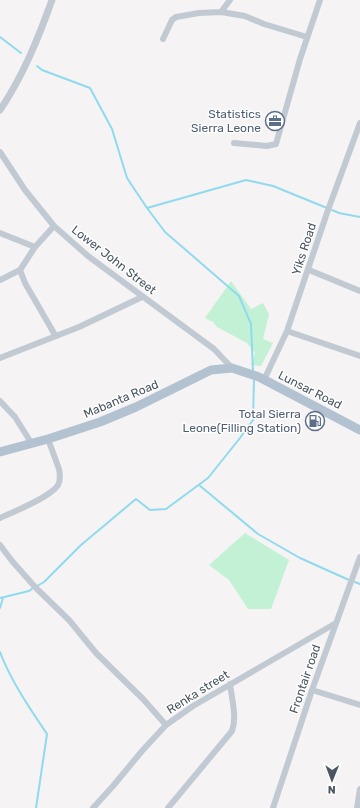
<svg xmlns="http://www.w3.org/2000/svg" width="360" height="808" font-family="Rubik,sans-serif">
  <rect width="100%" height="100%" fill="#f5f3f3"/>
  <!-- green -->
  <path fill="#c3f1d5" d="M231,281L251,309L263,303L269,314L263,339L273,343L261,366L251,365L255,353L247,343L217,327L213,322L205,318Z
    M245,533L289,560L271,609H248L229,580L209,565Z"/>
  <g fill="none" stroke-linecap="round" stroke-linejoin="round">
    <!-- stream -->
    <path stroke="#90daee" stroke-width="2" d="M0,37L21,53
      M37,66L42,70L90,88L112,129L127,178L147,208L165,232L239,296L251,324L253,372
      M147,208L246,180L273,186L327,208
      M332,210L339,213L360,217
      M199,485L258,534L300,558L349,580
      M355,582L360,584
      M37,586L44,582L81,545L136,499L150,510L166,509L208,478L240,438L253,420L254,379
      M0,598L29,591L33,588
      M0,608L3,598
      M0,652C11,681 29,707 47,734L36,808"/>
    <!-- minor -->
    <path stroke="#c1cad2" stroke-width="6" d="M221,12L230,0
      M163,39L172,20L176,17L199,13L221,12L245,16L264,24L307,37
      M234,143L267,146L276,144L300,59L320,0
      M0,152L25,190L54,226L88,256L214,349L232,368
      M0,233L35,247
      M20,270L25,283L55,335
      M309,270L360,291
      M0,280L20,270L35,247L54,226
      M287,331L360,356
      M0,358L79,327L142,297
      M264,380L287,331L328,210L360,123
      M0,401L15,417L32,444
      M0,518C13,512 51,497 58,485C61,480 60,474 59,469L48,439
      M0,545L12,561L36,588L69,620L96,653L143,699L166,725
      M312,690L360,705
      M93,808L113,786L142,751L166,725L193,706L336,623
      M168,808L232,731C237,717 232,700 230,684
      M273,808L312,690L360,557
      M357,808L360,789"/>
    <!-- tertiary -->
    <path stroke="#c1cad2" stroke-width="7" d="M0,110C23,76 38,39 52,0"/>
    <!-- primary -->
    <path stroke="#b3c2d1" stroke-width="9" d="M0,452L48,439L100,422L136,407L211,370L232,368L259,377L360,430"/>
  </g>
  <!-- icons -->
  <defs>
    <symbol id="office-ring" viewBox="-11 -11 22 22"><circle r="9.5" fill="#fff" stroke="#5c6f8a" stroke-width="1.5"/><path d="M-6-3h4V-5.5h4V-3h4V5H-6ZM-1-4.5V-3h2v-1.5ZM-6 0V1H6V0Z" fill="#5c6f8a"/></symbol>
    <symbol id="fuel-ring" viewBox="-11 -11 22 22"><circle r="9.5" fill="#fff" stroke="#5c6f8a" stroke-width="1.5"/><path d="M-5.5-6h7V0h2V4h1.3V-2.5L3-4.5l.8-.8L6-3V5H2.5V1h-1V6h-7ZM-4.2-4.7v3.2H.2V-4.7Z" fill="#5c6f8a"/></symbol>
  </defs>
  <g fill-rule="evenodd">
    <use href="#office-ring" x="264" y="110" width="22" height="22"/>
    <use href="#fuel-ring" x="304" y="410" width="22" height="22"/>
  </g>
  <g text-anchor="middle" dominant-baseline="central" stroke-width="3" stroke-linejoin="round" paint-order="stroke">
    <!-- service labels -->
    <g font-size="12" fill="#4e5e75" stroke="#fff" text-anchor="end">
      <text x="261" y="114">Statistics<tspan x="261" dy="14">Sierra Leone</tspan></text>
      <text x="301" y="414">Total Sierra<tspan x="301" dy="14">Leone(Filling Station)</tspan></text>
    </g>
    <!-- street labels -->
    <g font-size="12" fill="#4a5661" stroke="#fff">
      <text transform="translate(304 249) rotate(-72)">Yiks Road</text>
      <text transform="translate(114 260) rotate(38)">Lower John Street</text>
      <text transform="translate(310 390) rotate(27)">Lunsar Road</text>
      <text transform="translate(121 399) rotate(-23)">Mabanta Road</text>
      <text transform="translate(305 679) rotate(-71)">Frontair road</text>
      <text transform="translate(198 692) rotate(-32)">Renka street</text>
    </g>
  </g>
  <!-- north arrow -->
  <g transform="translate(332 780) rotate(181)" stroke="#ffffff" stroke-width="3" paint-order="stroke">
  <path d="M0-3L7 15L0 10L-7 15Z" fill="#4a5661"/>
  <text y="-6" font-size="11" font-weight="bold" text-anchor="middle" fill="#4a5661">N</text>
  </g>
</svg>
